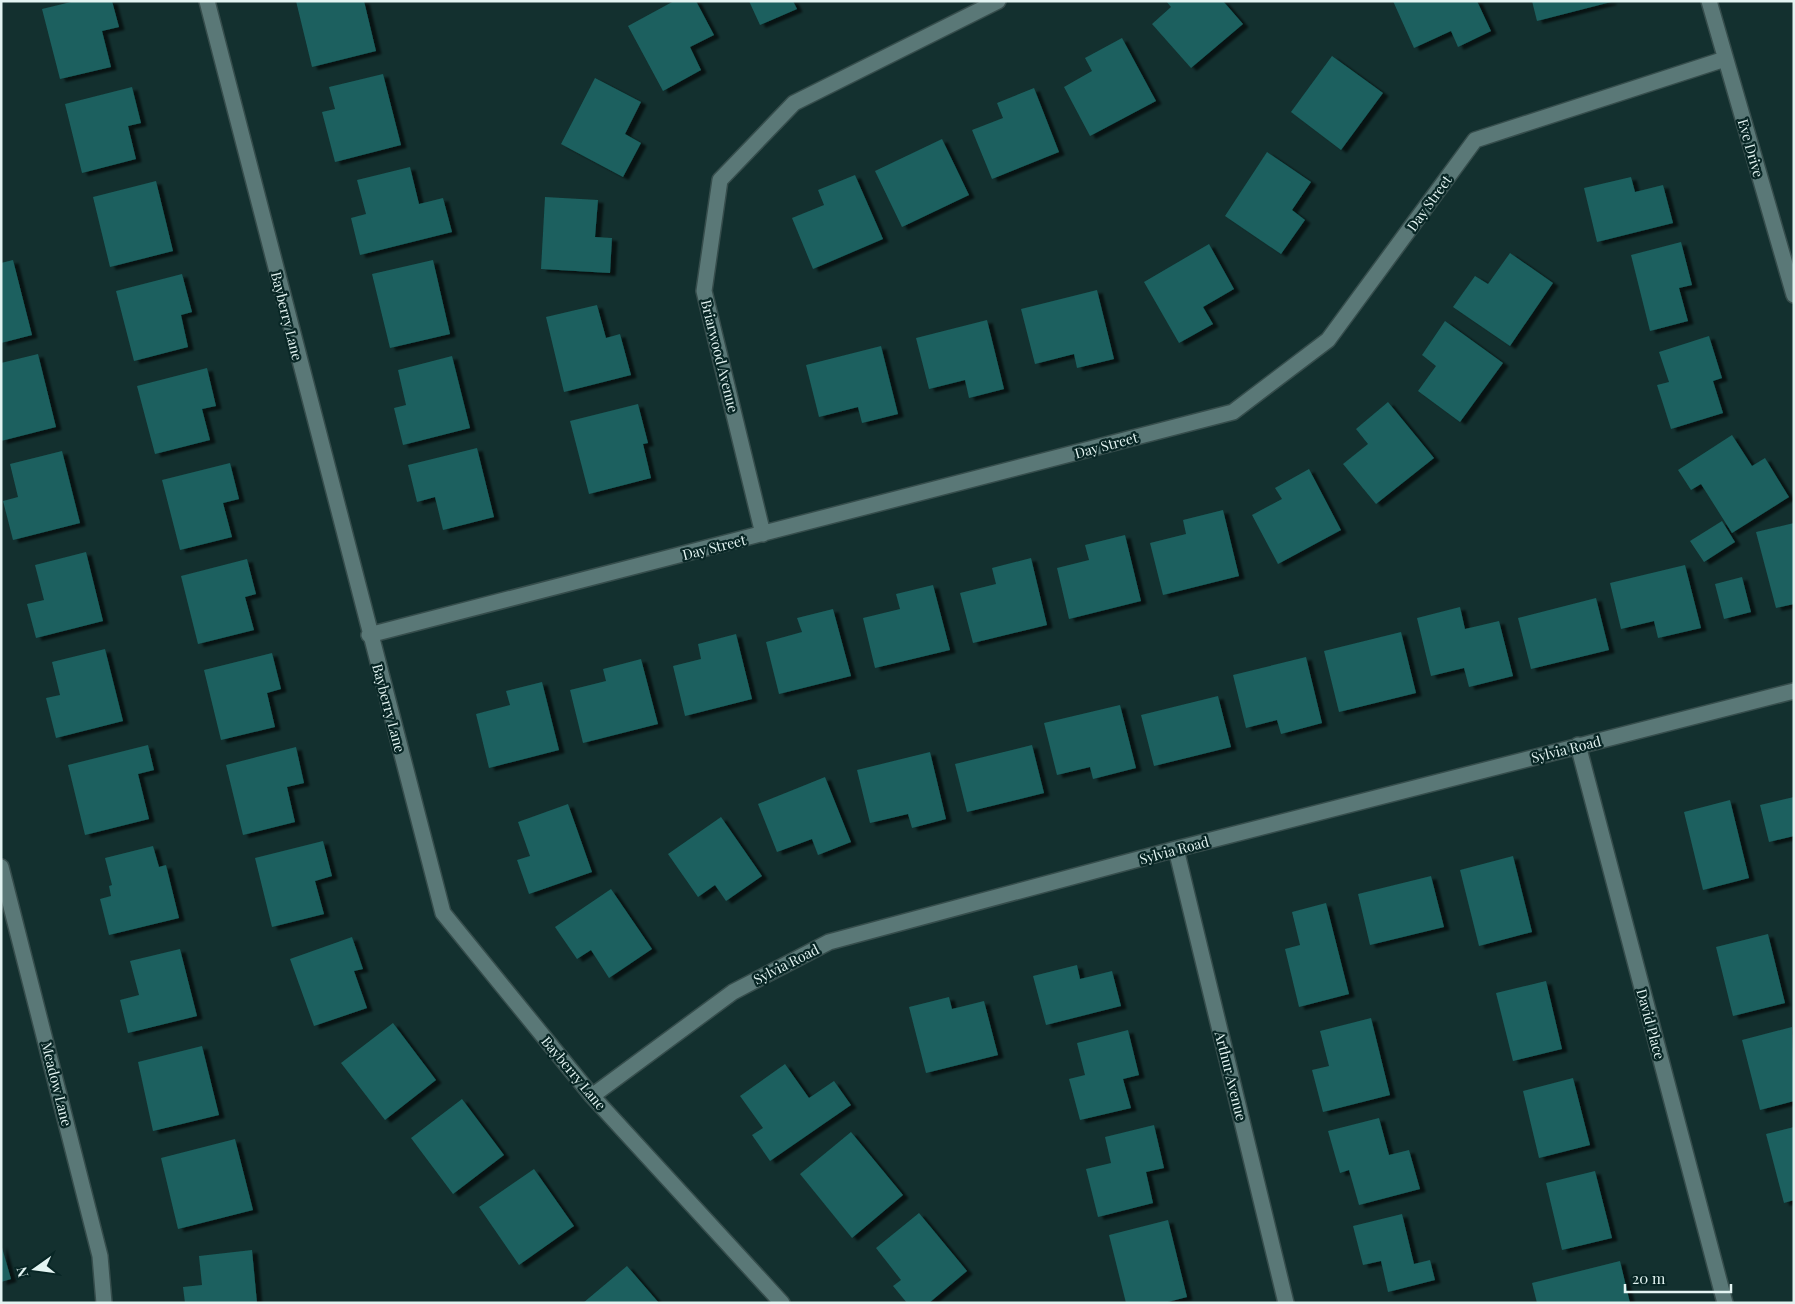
<svg xmlns="http://www.w3.org/2000/svg" width="1795" height="1304" font-family="'Playfair Display',serif">
  <defs>
    <filter id="shadow"><feDropShadow dx="5.5" dy="3" stdDeviation="1" flood-color="#0009"/></filter>
  </defs>
  <rect width="100%" height="100%" fill="#13302f"/>
  <!-- building -->
  <path fill="#1b605e" filter="url(#shadow)" d="M75,1H112L119,27L102,31L111,67L60,79L42,9Z
    M296,1H364L376,51L312,67Z
    M674,1H696L714,35L690,47L701,70L663,91L628,26Z
    M749,1H793L797,9L760,25Z
    M1166,1H1223L1243,24L1191,68L1152,24L1171,7Z
    M1393,1H1477L1491,31L1458,47L1451,31L1414,48Z
    M1532,1H1611V2L1537,21Z
    M1122,38L1156,101L1090,136L1064,87L1092,71L1085,58Z
    M1332,56L1383,93L1341,150L1291,112Z
    M383,74L401,145L335,162L322,112L335,109L329,87Z
    M595,78L641,102L625,134L641,143L623,177L561,144Z
    M132,87L141,123L128,126L136,159L82,173L65,104Z
    M1034,88L1059,152L992,179L972,130L1003,118L997,103Z
    M942,139L969,195L902,227L875,171Z
    M1267,152L1311,182L1292,210L1305,220L1281,254L1225,216Z
    M410,167L419,204L443,198L452,232L360,255L351,218L366,214L357,180Z
    M855,175L883,239L813,269L792,218L824,205L818,190Z
    M1631,177L1635,192L1663,185L1673,223L1597,242L1584,188Z
    M156,181L173,251L110,267L93,197Z
    M545,197L598,200L595,237L612,238L610,273L541,269Z
    M1681,242L1692,285L1679,288L1688,321L1650,331L1631,255Z
    M1209,244L1234,289L1203,307L1213,324L1179,343L1144,282Z
    M1510,253L1553,283L1510,346L1453,307L1475,276L1488,284Z
    M13,260L32,335L1,343V263Z
    M433,260L450,334L390,348L372,274Z
    M182,274L192,312L181,315L188,347L134,361L116,291Z
    M1097,290L1114,359L1077,368L1074,354L1035,364L1021,309Z
    M597,305L606,338L620,334L631,375L564,392L546,317Z
    M987,320L1004,389L969,398L965,380L929,389L916,338Z
    M1445,321L1503,363L1460,422L1418,391L1436,366L1422,355Z
    M1709,336L1722,378L1713,381L1723,413L1671,429L1657,385L1669,382L1659,352Z
    M881,346L898,414L862,423L858,407L819,417L806,365Z
    M38,354L56,427L1,441V363Z
    M452,356L470,428L403,445L394,408L406,405L398,370Z
    M207,368L216,406L202,409L210,440L155,454L137,386Z
    M1388,402L1434,458L1376,504L1343,464L1368,444L1356,429Z
    M638,404L648,443L643,444L651,478L589,494L570,421Z
    M1732,435L1752,466L1765,458L1789,497L1732,533L1701,484L1691,490L1678,470Z
    M477,448L494,517L443,530L435,497L417,502L408,465Z
    M62,451L80,523L13,540L3,501L18,497L10,464Z
    M230,463L239,499L223,503L232,537L180,550L162,480Z
    M1309,469L1341,530L1278,564L1252,515L1282,499L1275,488Z
    M1223,510L1239,576L1163,595L1150,543L1186,534L1183,520Z
    M1722,521L1735,542L1704,562L1690,541Z
    M1794,523V604L1776,608L1756,532Z
    M1125,535L1141,601L1069,619L1057,568L1089,560L1085,545Z
    M86,552L103,621L36,638L27,604L44,600L35,565Z
    M1031,558L1047,625L973,643L960,593L996,584L992,568Z
    M247,559L256,594L245,597L254,630L198,644L181,576Z
    M1685,565L1701,628L1658,638L1654,621L1621,629L1610,583Z
    M1742,577L1751,612L1724,619L1715,584Z
    M933,585L950,650L875,668L863,618L900,609L896,594Z
    M1596,598L1609,650L1531,669L1518,618Z
    M1460,607L1465,629L1499,621L1513,676L1469,687L1464,668L1431,676L1417,618Z
    M833,609L851,676L779,694L766,642L802,632L797,618Z
    M1401,632L1416,693L1339,712L1324,651Z
    M736,634L752,699L685,716L673,666L701,659L698,644Z
    M105,649L123,721L56,738L46,698L60,695L52,662Z
    M272,653L281,689L267,693L275,727L221,740L204,670Z
    M1306,657L1322,723L1281,734L1277,720L1246,728L1233,675Z
    M641,659L658,724L583,743L570,690L606,681L603,669Z
    M542,682L559,750L489,768L476,714L510,705L506,691Z
    M1218,696L1231,747L1154,766L1141,715Z
    M1120,705L1136,768L1093,779L1090,767L1057,775L1044,723Z
    M148,745L154,770L138,774L149,819L85,835L68,765Z
    M1032,745L1044,793L967,812L955,764Z
    M296,747L304,783L287,787L295,822L243,835L226,765Z
    M930,752L946,819L912,828L908,814L870,823L857,770Z
    M825,777L851,842L818,855L812,839L777,852L758,804Z
    M1794,797V836L1769,842L1760,805Z
    M1730,800L1749,878L1703,890L1684,812Z
    M568,804L592,872L529,894L517,860L530,856L518,822Z
    M721,817L762,876L726,901L715,885L698,897L668,854Z
    M323,841L332,876L315,881L324,914L272,927L255,858Z
    M153,846L159,867L166,865L179,918L109,935L100,899L111,896L109,886L112,885L105,858Z
    M1513,856L1532,932L1479,946L1460,870Z
    M1431,876L1444,927L1370,945L1358,894Z
    M611,889L652,949L609,978L591,950L577,959L555,927Z
    M1326,903L1349,994L1299,1007L1285,949L1300,945L1292,912Z
    M1768,934L1785,1003L1733,1016L1716,947Z
    M352,937L363,969L354,971L367,1008L314,1026L290,959Z
    M180,949L197,1016L128,1033L120,1000L139,995L130,961Z
    M1077,965L1080,979L1112,971L1121,1006L1046,1025L1033,976Z
    M1546,981L1562,1049L1513,1061L1496,993Z
    M949,997L952,1009L984,1001L998,1055L926,1073L909,1007Z
    M1371,1018L1390,1095L1323,1112L1312,1070L1329,1066L1320,1031Z
    M393,1023L436,1080L385,1120L341,1063Z
    M1792,1027L1794,1101L1760,1110L1742,1040Z
    M1128,1030L1139,1075L1123,1079L1131,1108L1080,1120L1069,1079L1085,1075L1077,1043Z
    M202,1046L219,1115L153,1131L138,1062Z
    M785,1064L809,1098L834,1081L851,1105L770,1161L752,1135L763,1128L740,1096Z
    M1573,1078L1590,1145L1539,1158L1523,1091Z
    M462,1099L504,1155L453,1194L411,1138Z
    M1379,1118L1389,1155L1409,1150L1420,1189L1359,1205L1349,1170L1340,1173L1328,1131Z
    M1154,1125L1164,1168L1146,1172L1153,1203L1098,1217L1086,1169L1111,1163L1105,1137Z
    M1794,1127V1200L1784,1203L1766,1134Z
    M851,1132L903,1195L852,1238L800,1174Z
    M235,1139L253,1210L178,1229L161,1158Z
    M534,1169L574,1226L519,1265L479,1207Z
    M1595,1171L1612,1238L1562,1250L1546,1183Z
    M919,1213L967,1271L929,1303H907L893,1286L901,1280L876,1248Z
    M1402,1214L1414,1264L1430,1260L1435,1280L1388,1292L1381,1261L1363,1265L1353,1226Z
    M1168,1220L1187,1297L1164,1303H1126L1109,1235Z
    M1,1244L11,1279L1,1282Z
    M252,1250L257,1303H185L183,1287L202,1285L199,1256Z
    M1620,1261L1630,1303H1537L1532,1283Z
    M627,1266L659,1303H583Z"/>
  <g fill="none" stroke-linecap="round" stroke-linejoin="round">
    <defs>
      <path id="street" d="M207,1L443,913L592,1096L782,1303
        M1709,1L1794,295
        M763,534L704,291L720,180L794,103L998,1
        M369,635L1233,412L1328,340L1475,140L1725,59
        M1578,745L1725,1303
        M1176,849L1286,1303
        M1,867L100,1256L104,1303
        M592,1096L733,992L829,942L1176,849L1794,691"/>
    </defs>
    <!-- street casing -->
    <use href="#street" stroke="#364d4c" stroke-width="18"/>
    <!-- street -->
    <use href="#street" stroke="#5a7877" stroke-width="15"/>
  </g>
  <g text-anchor="middle" dominant-baseline="central" stroke-width="4.5" stroke-linejoin="round" paint-order="stroke">
    <!-- street labels -->
    <g font-size="14" fill="#e3f4f2" stroke="#082625">
      <text transform="translate(1751 148) rotate(74)">Eve Drive</text>
      <text transform="translate(1429 203) rotate(-54)">Day Street</text>
      <text transform="translate(287 316) rotate(76)">Bayberry Lane</text>
      <text transform="translate(720 356) rotate(76)">Briarwood Avenue</text>
      <text transform="translate(1106 445) rotate(-15)">Day Street</text>
      <text transform="translate(714 547) rotate(-14)">Day Street</text>
      <text transform="translate(389 708) rotate(75)">Bayberry Lane</text>
      <text transform="translate(1566 749) rotate(-14)">Sylvia Road</text>
      <text transform="translate(1174 850) rotate(-15)">Sylvia Road</text>
      <text transform="translate(786 964) rotate(-27)">Sylvia Road</text>
      <text transform="translate(1651 1024) rotate(75)">David Place</text>
      <text transform="translate(574 1073) rotate(50)">Bayberry Lane</text>
      <text transform="translate(1231 1076) rotate(76)">Arthur Avenue</text>
      <text transform="translate(57 1084) rotate(76)">Meadow Lane</text>
    </g>
  </g>
  <!-- border -->
  <rect width="1795" height="1304" fill="none" stroke="#e3f4f2" stroke-width="5"/>
  <!-- north arrow -->
  <g transform="translate(35 1269) rotate(256)" stroke="#082625" stroke-width="4" paint-order="stroke">
  <path d="M0-4L9 19L0 12L-9 19Z" fill="#e3f4f2"/>
  <text y="-8" font-size="14" font-weight="bold" text-anchor="middle" fill="#e3f4f2">N</text>
  </g>
  <!-- scale -->
  <path d="M1625 1284v8h106v-8" fill="none" stroke="#e3f4f2" stroke-width="2.5"/>
  <text x="1632" y="1284" font-size="15" fill="#e3f4f2" stroke="#082625" stroke-width="4" paint-order="stroke">20 m</text>
</svg>
